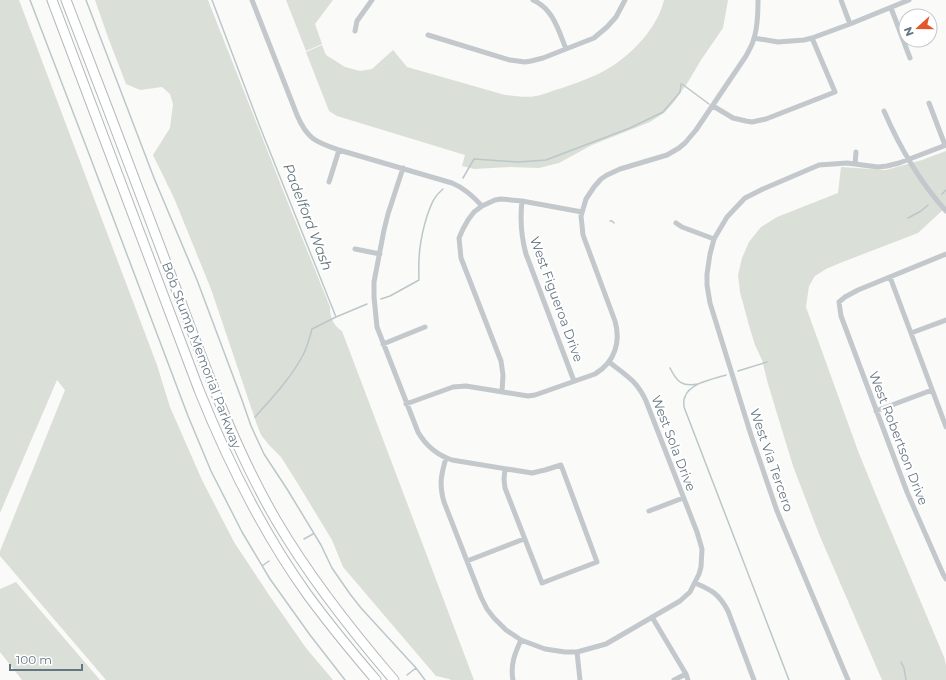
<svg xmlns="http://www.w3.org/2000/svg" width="946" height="680" font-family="Montserrat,sans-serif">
  <rect width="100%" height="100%" fill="#fafaf8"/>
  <!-- green -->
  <path fill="#dadfd7" d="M0,0H19L157,365L170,407L202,480L234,542L269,595L306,648L333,680H106L0,556V551L65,390L57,380L0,513Z
    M95,0H208L286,198L330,307C330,317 333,325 342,331L474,680H451L449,679L436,676L343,567L332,540L298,484L281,457L269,445L261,435L256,422L211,289L174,198L153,155L170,128L173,104L170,94L162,87L140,90L126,84L109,40Z
    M286,0H333L315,24L322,44L306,51Z
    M664,0H728L723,28L701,60L688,82L674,102L664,113L650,122L592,145L559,163L539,168L510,167L474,169L462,166L465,155L337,116L329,111L306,52L322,45L326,55L345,67L360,71L372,69L393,50L407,67L505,95C515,96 526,98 536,96C544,95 553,90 562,88C573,84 585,80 596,75C624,63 657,31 664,0Z
    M946,151V207L918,233L840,263L826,269L815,276L809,286L806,307L858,451L880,505L944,657L946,665V680H882L819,534L793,466L768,384L762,360L755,345L750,329L740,292L738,275L742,258L749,242L761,227L777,217L838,193L841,167L886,170L922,160Z
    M16,582L100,680H22L0,652V589Z"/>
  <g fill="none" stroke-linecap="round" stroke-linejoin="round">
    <!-- stream -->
    <path stroke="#bbc7cb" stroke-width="1.5" d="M30,0L89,154L188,416L211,471L242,532L270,579L310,635L345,680
      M86,0L154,178L197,280L242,400L251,426L264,454L287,489L321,545L332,568L350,594L361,608L416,668L425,680
      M212,0L260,127L336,317
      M682,84L709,104
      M463,178L474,159L518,162L546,160L630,128L663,112L680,92L681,84
      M942,194L946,190
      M908,218L921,211L928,205
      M610,221H612L614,223
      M381,299L390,296L419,280C418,256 420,239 427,216C431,205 434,196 443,189
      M670,368C677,382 682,387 698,384
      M738,371L767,362
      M726,375C714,379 689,383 685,397C683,400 684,403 684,407L789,680
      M255,417C273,397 292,377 304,353C308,345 310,336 312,329L336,317L367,304
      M304,539L313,534
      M262,566L269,561
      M901,662L904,668L906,680
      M407,675L416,668"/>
    <defs>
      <path id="motorway" d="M52,0L199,390C228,462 262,531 307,594C329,624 352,652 376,680
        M66,0C103,95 139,191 175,286C205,366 233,446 276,520C310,578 351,630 394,680"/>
    </defs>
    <!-- motorway casing -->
    <use href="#motorway" stroke="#b4b9bd" stroke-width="11"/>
    <!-- minor -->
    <path stroke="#c3c8cc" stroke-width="5" d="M252,0L297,115C307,139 316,142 339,150L452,183C464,188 473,196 482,206
      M533,0C553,9 558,29 566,49
      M841,0L850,24
      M891,8L910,58
      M355,31L357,21L372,0
      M428,35L510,60L525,62L531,61L543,58L594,38L607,27L616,17L625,0
      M754,38L778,42L804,40L812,38L850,24L909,0
      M929,103L945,145
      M713,106L733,118L746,121L752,122L766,119L835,92L812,38
      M884,111C900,148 919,181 946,211
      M855,164L856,152
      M403,168L388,214L384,230L374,282V297L377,327L418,432C426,446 437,455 452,460L532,473L545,470L561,465L597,562L542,583L505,488L504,479L505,469
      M329,182L339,150
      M522,201C520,219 521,236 526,254L574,381
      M676,223L682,227L714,239
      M355,249L380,254
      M946,254L858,290L845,297L839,302L841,316L907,492L943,574L946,579
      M890,277L946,427
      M911,333L946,320
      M383,344L425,327
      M502,392L503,375L501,361L461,258L459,238L463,229L468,220L474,212L482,206L495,200L501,199L522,201L582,212
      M406,404L453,387L466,386L528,396L535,395L595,374C615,362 621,342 615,321L583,235L581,216L586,199L594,187L601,179L607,175L620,169L667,155L679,148L685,143L696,130L746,56C749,50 753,44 754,38C758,26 758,12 758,0
      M876,411L932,390
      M446,458C441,475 439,484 444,502L481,597L487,609L494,618L506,630L521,640L545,649L565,652H577L606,644L680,601L690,592L699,574L701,567L702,549L697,532L646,401C637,381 626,375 609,362
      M649,511L683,498
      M467,561L524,539
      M695,583C712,590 719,594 728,611L754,680
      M652,617L686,674L688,680
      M577,652L580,680
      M513,680C510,665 515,653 521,640
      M674,680L686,674
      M848,680L777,511L751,435L710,303L707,285V274L710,254L714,239L727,217L745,198L763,189L819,165L847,163L878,167L887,166L899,163L946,145"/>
    <!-- motorway -->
    <use href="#motorway" stroke="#fff" stroke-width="9"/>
  </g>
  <g text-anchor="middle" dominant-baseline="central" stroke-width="4" stroke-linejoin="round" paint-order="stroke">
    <!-- street labels -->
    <g font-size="13" fill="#657683" stroke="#fff">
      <text transform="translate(557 299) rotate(70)">West Figueroa Drive</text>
      <text transform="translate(202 355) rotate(69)">Bob Stump Memorial Parkway</text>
      <text transform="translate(899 438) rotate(69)">West Robertson Drive</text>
      <text transform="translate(674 443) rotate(69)">West Sola Drive</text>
      <text transform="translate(772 460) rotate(71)">West Via Tercero</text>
    </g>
    <!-- water labels -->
    <g font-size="14" font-style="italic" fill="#60757c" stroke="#fff">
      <text transform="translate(308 217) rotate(69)">Padelford Wash</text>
    </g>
  </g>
  <!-- north arrow -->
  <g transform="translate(918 28) rotate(249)"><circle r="19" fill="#ffffff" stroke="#c1c8cd"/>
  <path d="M0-3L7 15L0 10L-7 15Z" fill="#e4572e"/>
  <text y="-6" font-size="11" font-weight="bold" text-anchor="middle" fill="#657683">N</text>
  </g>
  <!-- scale -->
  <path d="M10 664v6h72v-6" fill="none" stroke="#657683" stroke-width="2"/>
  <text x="16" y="664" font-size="12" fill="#657683" stroke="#ffffff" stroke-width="3" paint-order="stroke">100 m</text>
</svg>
